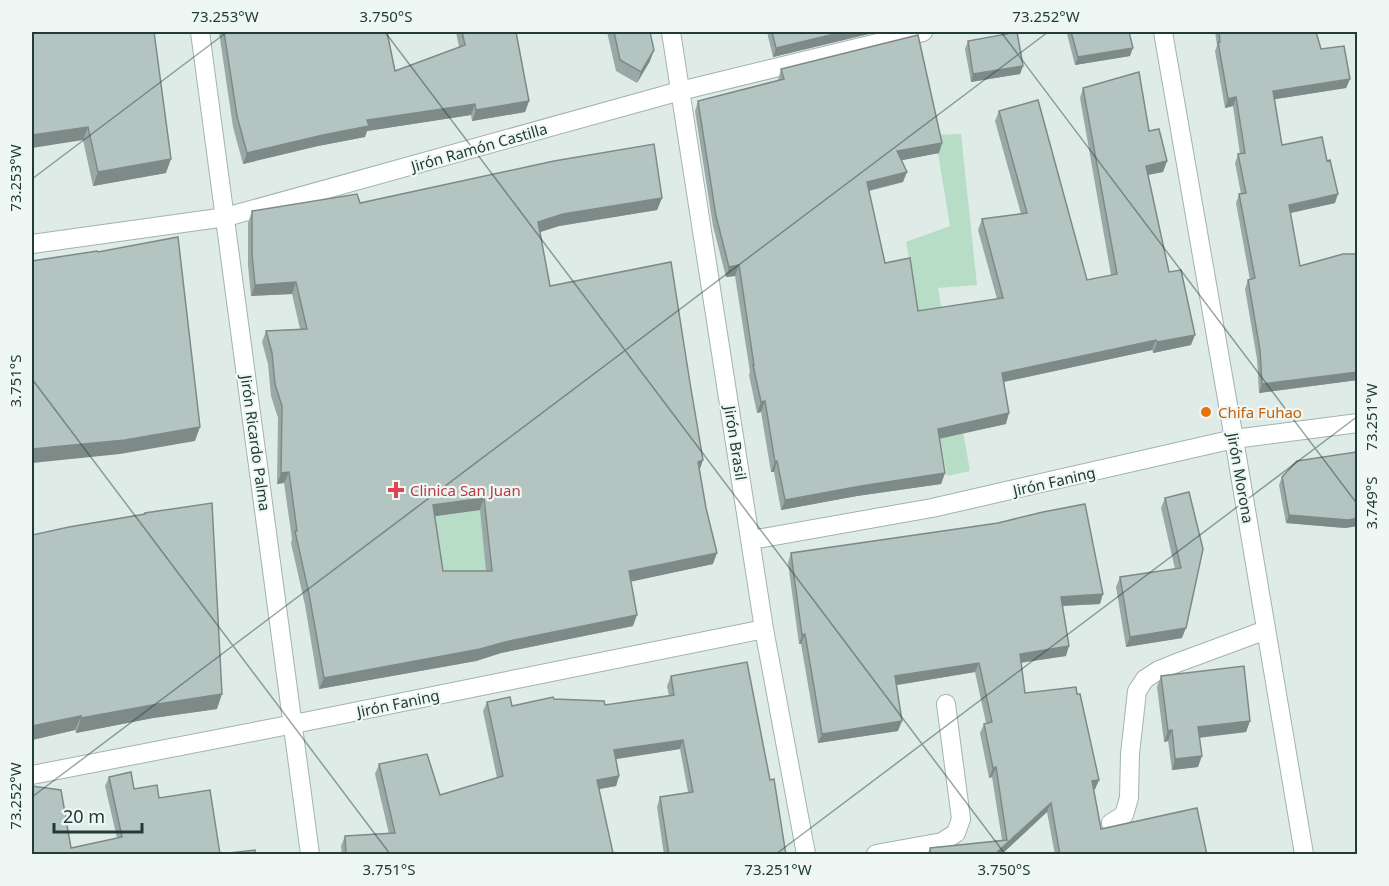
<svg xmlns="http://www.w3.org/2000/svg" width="1389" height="886" font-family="'Noto Sans',sans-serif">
  <rect width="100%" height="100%" fill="#dfebe7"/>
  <!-- green -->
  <path fill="#b7ddc7" d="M961,134L977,285L938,288L970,471L947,476L906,242L950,226L935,135Z
    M508,506L487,578H439L429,517Z"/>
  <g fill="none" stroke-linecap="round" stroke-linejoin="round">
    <defs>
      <path id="street" d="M200,32L310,854
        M671,32L764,629L806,854
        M1163,32L1234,439L1304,854
        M32,244L226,217L680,91L923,32
        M751,540L932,508L1234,439L1358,423
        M32,775L294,724L764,629
        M1111,823L1124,815L1129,798L1130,754L1137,691L1145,679L1159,670L1174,664L1266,630
        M876,854L942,842L956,833L961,819L946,704"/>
    </defs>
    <!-- street casing -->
    <use href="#street" stroke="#a2b3af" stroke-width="20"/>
    <!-- street -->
    <use href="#street" stroke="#fff" stroke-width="18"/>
  </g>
  <!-- wall -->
  <path fill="#9ba9a6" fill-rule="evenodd" d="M32,32L166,173L93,186L83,140Z
    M219,32H387L395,71L459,47L456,32H516L529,101L525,112L472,121L471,115L367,131L365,137L318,146L243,164L233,127Z
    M607,32H650V61L637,83L616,71Z
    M767,32H877L773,57Z
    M1068,32H1129L1130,56L1075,65L1067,34Z
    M1215,32H1316L1321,49L1350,79L1346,88L1275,99L1282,145L1335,203L1290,213L1300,266L1358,254V380L1259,393L1257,359L1245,289L1248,280H1250L1236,203L1239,194H1241L1235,163L1238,154H1240L1233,106L1225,108L1215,51L1217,45Z
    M968,41L1023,66L1020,74L971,82L965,49Z
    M781,69L942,143L939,153L901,160L903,182L869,191L885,263L918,311L997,299L978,230L982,219L1021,214L995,121L999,111L1087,280L1111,275L1080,98L1083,88L1149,131L1167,161L1163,172L1148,175L1169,272L1191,345L1153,353L1152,350L1004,382L1006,424L939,438L945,473L941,484L857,496L781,510L774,472H771L761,412L757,413L749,375L750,372L735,276L726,277L713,226L695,111L698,101L778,80Z
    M662,198L657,210L559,226L540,232L550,286L700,470L713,564L631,581L633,626L501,653L476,661L319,689L305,605L291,543L292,539L284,483L277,484L278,418L271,396L268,364L262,342L266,331L300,329L292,294L251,296L248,266V223L252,211L360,203ZM480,510L486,571H443L435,516Z
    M1358,461V526L1345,528L1286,523L1279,485L1282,477Z
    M1189,492L1182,638L1126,647L1116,587L1120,577L1175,569L1161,508L1165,498Z
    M32,535L217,709L153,718L76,733L75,730L32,740Z
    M791,553L1100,604L1063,606L1066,656L1021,663L1025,693L1077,694L1099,780L1095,789L1094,790L1101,829L1207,855H1055L1047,812L1001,855H927L930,848L1002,840L992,777L989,778L980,733L984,724L986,723L975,672L896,685L898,731L818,743L801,644H799L788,563Z
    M671,676L770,780L786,855H664L657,807L660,797L688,792L680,749L616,759L619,776L616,786L599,789L612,855H342L341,846L345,836L389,834L375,774L379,764L440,795L497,778L483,711L487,702L512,706L554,699L605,705L669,696L667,686Z
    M1161,676L1250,721L1246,732L1199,738L1198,767L1172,770L1168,741L1164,742L1157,687Z
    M109,777L134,789L159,798L220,854L32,855L71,848L117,838L105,786Z"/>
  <!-- shaded-wall -->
  <path fill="#7e8a87" d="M843,32H877L773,57L776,48Z
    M1133,48L1130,56L1075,65L1078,57Z
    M654,50L650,61L637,83L641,72Z
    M1023,66L1020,74L971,82L973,74Z
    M1350,79L1346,88L1270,100L1273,91Z
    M1236,97L1233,106L1225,108L1228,99Z
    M529,101L525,112L472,121L476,110Z
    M475,104L471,115L367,131L365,137L318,146L243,164L247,153L367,120Z
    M88,127L83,140L32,148V135Z
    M942,143L939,153L893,162L897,151Z
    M171,159L166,173L93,186L98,172Z
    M1167,161L1163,172L1142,176L1146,166Z
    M907,172L903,182L863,192L867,182Z
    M1338,194L1335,203L1286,214L1289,205Z
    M662,198L657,210L559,226L534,234L538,222L563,214Z
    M739,265L735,276L726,277L729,267Z
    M296,282L292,294L251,296L255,285Z
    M1195,335L1191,345L1153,353L1157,342Z
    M1156,340L1152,350L998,383L1002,373Z
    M1358,372V380L1259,393L1262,384Z
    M765,401L761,412L757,413L761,402Z
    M1009,413L1006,424L934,440L938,429Z
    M200,427L195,441L120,454L32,463V449Z
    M703,460L699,472L698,462Z
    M777,461L774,472H771L775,462Z
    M289,472L284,483L277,484L281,473Z
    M945,473L941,484L857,496L781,510L785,500L861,486Z
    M484,498L480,510L429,517L433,505Z
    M1289,515L1358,518V526L1345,528L1286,523Z
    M717,553L713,564L625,583L629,571Z
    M1103,594L1100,604L1058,606L1061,597Z
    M637,615L633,626L501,653L476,661L319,689L324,678Z
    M1186,628L1182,638L1126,647L1130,637Z
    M805,634L801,644H799L802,635Z
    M1069,646L1066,656L1017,663L1020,654Z
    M979,663L975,672L891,686L895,676Z
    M222,694L217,709L153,718L76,733L81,718L158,704Z
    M81,716L75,730L32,740V726Z
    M902,721L898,731L818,743L822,734Z
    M1250,721L1246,732L1194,738L1198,727Z
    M1172,730L1168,741L1164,742L1168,731Z
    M683,740L680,749L610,760L614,750Z
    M1202,756L1198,767L1172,770L1175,759Z
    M996,767L992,777L989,778L993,768Z
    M619,776L616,786L594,790L597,780Z
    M1099,780L1095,789L1088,791L1092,781Z
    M1051,803L1047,812L1001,855H994Z"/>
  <!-- building -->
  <path fill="#b4c5c1" stroke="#7e8a87" stroke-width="1.5" fill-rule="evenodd" d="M32,32H154L171,159L98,172L88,127L32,135Z
    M224,32H387L395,71L465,45L462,32H516L529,101L476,110L475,104L367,120L369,126L323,135L247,153L237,116Z
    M614,32H650L654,50L641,72L620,60Z
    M772,32H843L776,48Z
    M1017,32L1023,66L973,74L968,41Z
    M1071,32H1129L1133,48L1078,57Z
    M1219,32H1316L1321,49L1344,46L1350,79L1273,91L1282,145L1322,137L1327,161L1330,160L1338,194L1289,205L1300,266L1343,254H1358V372L1262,384L1260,350L1248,280L1255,278L1239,194L1246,193L1238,154L1245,153L1236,97L1228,99L1218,42H1220Z
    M918,35L942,143L897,151L907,172L867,182L885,263L910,258L918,311L1003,298L982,219L1027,213L999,111L1038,100L1087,280L1117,274L1083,88L1139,72L1149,131L1159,129L1167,161L1146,166L1169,272L1181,270L1195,335L1157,342L1156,340L1002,373L1009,413L938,429L945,473L861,486L785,500L777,461L775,462L765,401L761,402L753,365H754L739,265L729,267L716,216L698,101L784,79L781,69Z
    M654,144L662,198L563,214L538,222L550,286L671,262L690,383L703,460L698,462L706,508L717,553L629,571L637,615L505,642L480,649L324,678L309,594L295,531H297L289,472L281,473L282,406L275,384L272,353L266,331L307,329L296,282L255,285L252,254V211L357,194L360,203L554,161ZM484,498L492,571H443L433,505Z
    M178,237L200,427L125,440L32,449V261L97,251L98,252Z
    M1356,452L1358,461V518L1348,520L1289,515L1282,477L1297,461Z
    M1189,492L1203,549L1186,628L1130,637L1120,577L1181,568L1165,498Z
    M212,503L222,694L158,704L81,718V716L32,726V535L69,527L145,514V513Z
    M1085,504L1103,594L1061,597L1069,646L1020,654L1025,693L1076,687L1077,694H1080L1099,780L1092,781L1101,829L1197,808L1207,855H1060L1051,803L994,855H931L930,848L1007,840L996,767L993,768L984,724L992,722L979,663L895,676L902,721L822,734L805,634L802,635L791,553L998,523L1043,512Z
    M747,662L770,780L774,779L786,855H669L660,797L693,792L683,740L614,750L619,776L597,780L613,853L598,855H346L345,836L395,833L379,764L427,754L440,795L503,776L487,702L510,697L512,706L553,697L554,699L604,701L605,705L674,695L671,676Z
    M1244,666L1250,721L1198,727L1202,756L1175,759L1172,730L1168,731L1161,676Z
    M131,772L134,789L157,785L159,798L210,790L220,854L255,850L256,855H32V786L61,790L71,848L122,837L109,777Z"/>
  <!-- ticks -->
  <path fill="none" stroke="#203b38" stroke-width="1.5" stroke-opacity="0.45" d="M385,32L1005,854M1001,32L1358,505M32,179L227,32M32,379L390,854M32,797L1048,32M776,854L1358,416"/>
  <!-- markers -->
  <circle fill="#e8710a" stroke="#eff7f5" stroke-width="2" cx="1206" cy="412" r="6"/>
  <path fill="#e0444e" stroke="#eff7f5" stroke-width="2" d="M393 481h6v6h6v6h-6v6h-6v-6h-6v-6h6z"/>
  <g text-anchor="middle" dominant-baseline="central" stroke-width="4.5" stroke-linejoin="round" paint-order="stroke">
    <!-- street labels -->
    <g font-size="15" fill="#203b38" stroke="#eff7f5">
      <text transform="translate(479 147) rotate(-16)">Jirón Ramón Castilla</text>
      <text transform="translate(256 443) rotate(82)">Jirón Ricardo Palma</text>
      <text transform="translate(736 443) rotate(81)">Jirón Brasil</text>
      <text transform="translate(1241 478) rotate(80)">Jirón Morona</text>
      <text transform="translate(1054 481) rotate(-13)">Jirón Faning</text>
      <text transform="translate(398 703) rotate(-12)">Jirón Faning</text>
    </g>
    <!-- food labels -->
    <g font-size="15" fill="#c56008" stroke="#eff7f5" text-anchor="start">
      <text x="1218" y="412">Chifa Fuhao</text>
    </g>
    <!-- health labels -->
    <g font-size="15" fill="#be3a42" stroke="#eff7f5" text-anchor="start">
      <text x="410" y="490">Clinica San Juan</text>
    </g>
  </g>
  <!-- border -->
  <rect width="1389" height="886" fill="none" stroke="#eff7f5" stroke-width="66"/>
  <!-- scale -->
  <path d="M54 823v9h88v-9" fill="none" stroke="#203b38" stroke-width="3"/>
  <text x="63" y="823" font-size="18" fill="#203b38" stroke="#eff7f5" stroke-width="4.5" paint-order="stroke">20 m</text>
  <rect x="33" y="33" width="1323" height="820" fill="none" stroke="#203b38" stroke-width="2"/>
  <g font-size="15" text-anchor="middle" fill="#203b38">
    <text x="225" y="22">73.253°W</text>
    <text x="386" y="22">3.750°S</text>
    <text x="1046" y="22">73.252°W</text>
    <text transform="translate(16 178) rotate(-90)" y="5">73.253°W</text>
    <text transform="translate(16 381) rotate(-90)" y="5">3.751°S</text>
    <text transform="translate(1372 417) rotate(-90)" y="5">73.251°W</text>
    <text transform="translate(1372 503) rotate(-90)" y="5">3.749°S</text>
    <text transform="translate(16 796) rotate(-90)" y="5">73.252°W</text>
    <text x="389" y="875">3.751°S</text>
    <text x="778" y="875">73.251°W</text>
    <text x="1004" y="875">3.750°S</text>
  </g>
</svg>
